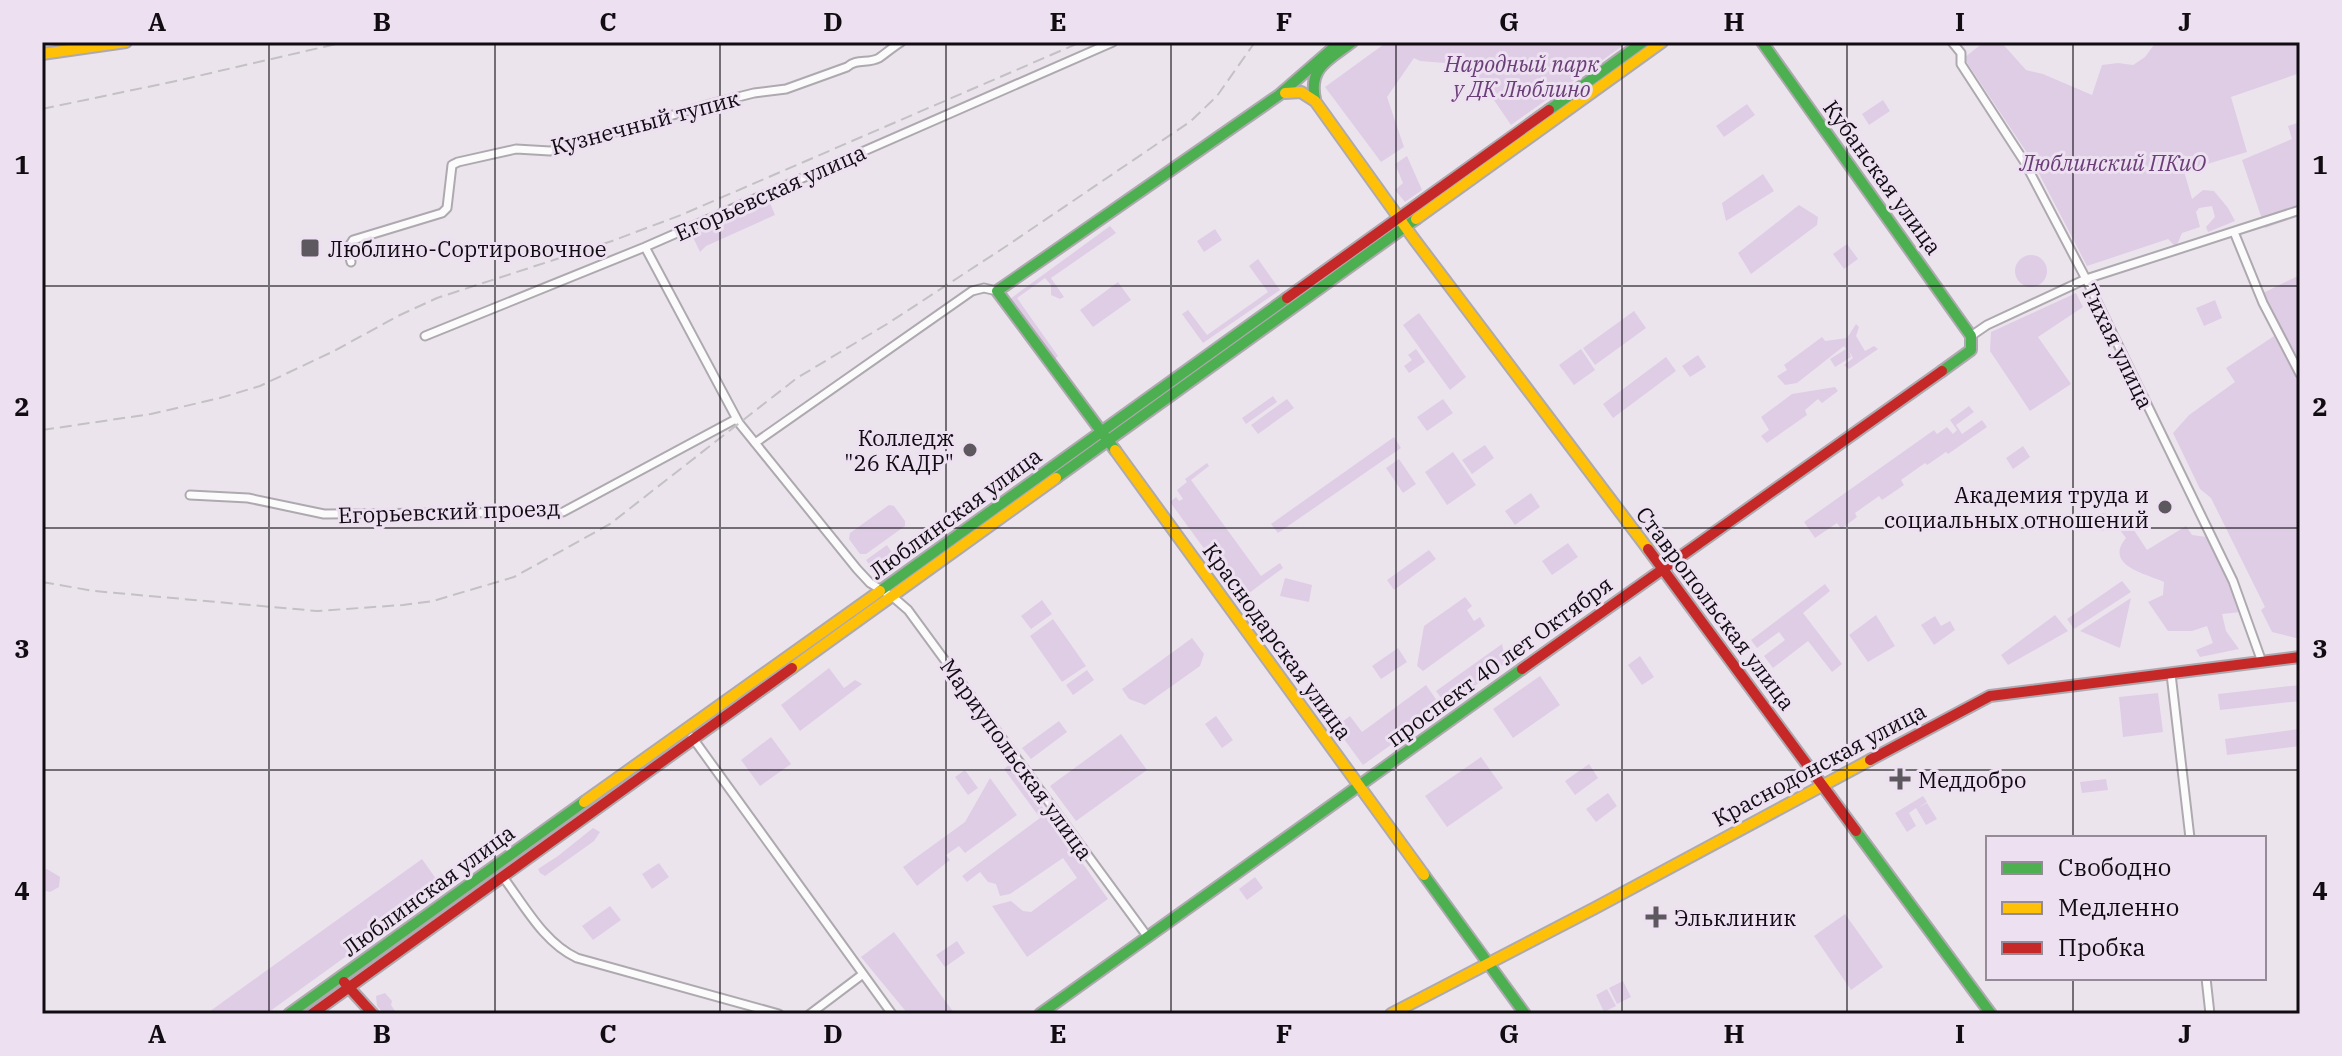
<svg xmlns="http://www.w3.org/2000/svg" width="2342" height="1056" font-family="'IBM Plex Serif',serif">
  <rect width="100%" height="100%" fill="#ebe4ed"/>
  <!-- green -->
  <path fill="#dfcde6" d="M1387,42H1628L1511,125L1470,65L1420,61L1414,58L1387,97L1404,147L1381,162L1325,87Z
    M1984,42H2001L2026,70L2043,74L2092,95L2102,65L2118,63L2133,65L2145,57L2156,42H2300V73L2231,97L2247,152L2184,171L2192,199L2203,190L2214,191L2228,208L2235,221L2208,232L2206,227L2215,217L2212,206L2199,208L2196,212L2200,227L2182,233L2176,247L2168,239L2087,266L2033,162L1964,58Z
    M1883,100L1890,111L1869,125L1862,114Z
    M1747,104L1755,115L1724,137L1716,126Z
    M2300,122V216L2265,228L2242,160L2292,139L2288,126Z
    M1407,156L1422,190L1405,202L1395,190L1403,183L1395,164Z
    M1763,174L1774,191L1726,221L1722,203Z
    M767,196L775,215L706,246L700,252L690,231Z
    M1799,205L1818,217L1817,225L1751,274L1738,253Z
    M1110,226L1116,233L1051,278L1064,297L1060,299L1051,295V285L1045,278L1017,298L1058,356L1055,359L1010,299Z
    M1215,229L1222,240L1204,252L1197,241Z
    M1847,244L1858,259L1844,269L1833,254Z
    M2015 271a16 16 0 1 1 32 0a16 16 0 1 1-32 0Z
    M1258,259L1280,290L1203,343L1182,314L1188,310L1207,335L1268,292L1249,266Z
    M2300,275V365L2263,293Z
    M1118,282L1131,300L1093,327L1080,310Z
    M2076,293L2083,307L2038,337L2071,384L2030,411L1990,351L1991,332Z
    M2215,300L2222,318L2204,326L2196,308Z
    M1634,311L1646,328L1595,365L1583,348Z
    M1419,313L1466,377L1450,390L1403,325Z
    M1856,324L1859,327L1856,336L1865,351L1874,346L1878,349L1849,369L1844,365L1853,358L1849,351L1851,357L1835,367L1830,359L1846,349L1844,346L1797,383L1785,385L1777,376L1787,370L1784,365L1822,337L1825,341L1847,338Z
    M2274,336L2300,384V639L2272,632L2261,610L2265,607L2211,498L2200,489L2173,433L2189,415L2235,382L2226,368Z
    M1416,349L1425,362L1409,373L1404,366L1412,360L1408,355Z
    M1581,349L1595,370L1574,385L1559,365Z
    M1698,355L1706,367L1690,377L1682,366Z
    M1666,357L1676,371L1613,418L1603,404Z
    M1835,387L1838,391L1822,403L1818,399L1805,410L1807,415L1767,443L1761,436L1769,430L1761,417L1792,394Z
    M1273,396L1277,402L1246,424L1242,418Z
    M1287,399L1294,408L1258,434L1251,425Z
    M1443,399L1453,413L1427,431L1417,417Z
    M1969,406L1974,412L1956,425L1962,434L1982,420L1987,427L1948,454L1946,452L1927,465L1925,463L1901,480L1904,485L1882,500L1879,496L1855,513L1857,517L1841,529L1837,523L1815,538L1804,522L1934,430L1937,434L1947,427L1953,434L1957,430L1950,420Z
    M1394,437L1401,448L1278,533L1271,524Z
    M1485,445L1494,458L1472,474L1462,460Z
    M2023,446L2030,457L2013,469L2006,458Z
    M1453,452L1476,485L1447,505L1425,472Z
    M1399,459L1416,484L1403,493L1386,468Z
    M1207,463L1209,466L1191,480L1261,576L1280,563L1283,568L1241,599L1170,502L1176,497L1179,501L1183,499L1177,490L1187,482L1185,479Z
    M1531,493L1540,507L1515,525L1505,511Z
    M889,505L894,506L905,521V526L866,554H860L849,539L850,533Z
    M2104,513L2126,518L2147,550L2186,526L2192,535L2207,537L2241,612L2222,614L2226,631L2239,649L2200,657L2196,650L2213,643L2207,626L2192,631H2168L2148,602L2163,595L2164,582C2143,573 2104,565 2126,538L2117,526L2102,531L2094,518L2096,515Z
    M1568,543L1578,557L1552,575L1542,561Z
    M887,545L894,556L873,570L866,560Z
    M1429,550L1436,559L1394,590L1387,580Z
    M1285,578L1312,585L1309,602L1280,596Z
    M2122,581L2131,592L2074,629L2067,619Z
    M1825,584L1830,591L1803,613L1842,664L1832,672L1808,641L1773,668L1764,656L1785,640L1779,632L1757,648L1751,640Z
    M1465,597L1472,606L1467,610L1474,621L1480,617L1485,626L1423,671L1417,666L1424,626Z
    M2131,598L2120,648L2080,631Z
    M1042,600L1052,614L1031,629L1021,616Z
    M1876,615L1895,646L1868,662L1849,635Z
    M2055,615L2068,631L2008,665L2001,655Z
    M1935,616L1941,626L1950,621L1955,630L1934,645L1921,625Z
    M1053,619L1086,666L1062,682L1030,636Z
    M1192,638L1204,654L1200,666L1145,705L1129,699L1122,689Z
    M1502,644L1506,663L1447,706L1436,691Z
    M1398,648L1407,662L1381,679L1372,666Z
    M1640,656L1654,677L1642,685L1628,665Z
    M829,668L844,688L855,680L862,684L800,731L781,705Z
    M1087,670L1094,680L1073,695L1066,685Z
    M1540,676L1560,705L1513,738L1493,709Z
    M1426,685L1442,708L1363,765L1335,727L1350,716L1362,732Z
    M2300,685V701L2220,710L2218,694Z
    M2158,693L2163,732L2123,737L2119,697Z
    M1216,716L1233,740L1222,748L1205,724Z
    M1059,721L1067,732L1031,759L1022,748Z
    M2300,729V746L2227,755L2225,739Z
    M1121,734L1147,770L1076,821L1050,786Z
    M771,737L791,764L760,786L741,760Z
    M1481,757L1503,788L1447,827L1425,796Z
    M1011,763L1108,899L1027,957L992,906L1011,901L1023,911L1031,912L1077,878L1063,858L1010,894L1000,896L996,884L988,882L980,872L967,882L962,876L1040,818L1004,769Z
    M1589,764L1598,778L1575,795L1565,781Z
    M965,770L978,788L968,795L955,777Z
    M990,778L1017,815L965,853L959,846L946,855L950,860L917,886L903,867L965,822Z
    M2106,779L2108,790L2082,793L2080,782Z
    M1608,793L1617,806L1596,822L1586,809Z
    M1923,796L1927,802L1918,808L1927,803L1937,819L1926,825L1916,808L1909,813L1916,826L1907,832L1895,813Z
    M593,828L600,832L594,841L545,876L540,873L538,869L558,856Z
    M422,859L439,883L370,933L373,937L266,1014H206Z
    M659,863L669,877L652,889L642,874Z
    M47,869L60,877L59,887L50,892L42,890V871Z
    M1255,877L1263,888L1247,900L1239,889Z
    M610,906L621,920L593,940L582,926Z
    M1845,914L1883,967L1851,990L1814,936Z
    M894,932L955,1014H908L861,957Z
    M957,941L965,953L945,967L936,955Z
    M1623,981L1631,997L1617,1004L1609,988Z
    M1607,989L1616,1006L1604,1012L1596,995Z
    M385,993L392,1001L391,1005L397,1014H384L377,1006L376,996Z"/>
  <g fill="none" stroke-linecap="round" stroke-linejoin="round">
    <defs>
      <path id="street" d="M1952,42L1961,53V64L2024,161L2086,279L2233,581L2262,662
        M2234,232L2263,303L2300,374
        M645,247L739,423L857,569L870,583L893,597L908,610L1147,936
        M351,262L348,248L353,240L442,213L447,208L452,165L458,162L516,149L550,151L714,103L754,93L786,89L847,67C857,58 868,64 879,58C886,53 893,47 901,42
        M425,336L645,247L1113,42
        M1971,336L1987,325L2086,279L2300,210
        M755,443L972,291L984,288L997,291
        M190,495L248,498L324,514L563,512L736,419
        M2171,674L2190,838
        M692,737L892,1014
        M503,877C524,905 544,943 577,958L779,1014
        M2206,978L2210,1014
        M810,1014L863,974"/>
      <path id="fast" d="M1762,42L1971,336V350L1942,371
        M1315,99C1308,67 1330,59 1352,42
        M1549,110L1643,42
        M1115,450L997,291L1279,95L1340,42
        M1056,478L1416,219
        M880,591L1287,298
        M1856,831L1991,1014
        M1424,875L1525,1014
        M289,1014L584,802
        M1040,1014C1200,898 1362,785 1522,669"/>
      <path id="slow" d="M42,54L126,42
        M1285,93L1301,92L1315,101L1414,239L1648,549
        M1416,219L1662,42
        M1115,450L1424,875
        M792,668L1056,478
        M584,802L880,591
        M1391,1014L1595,908L1870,760"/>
      <path id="jam" d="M1287,298L1549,110
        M1648,549L1856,831
        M1522,669L1942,371
        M1870,760L1990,696L2300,657
        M344,982L373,1014
        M312,1014L792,668"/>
    </defs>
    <!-- street casing -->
    <use href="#street" stroke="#aea9af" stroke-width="11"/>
    <!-- fast casing -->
    <use href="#fast" stroke="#aea9af" stroke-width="14"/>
    <!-- slow casing -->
    <use href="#slow" stroke="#aea9af" stroke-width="14"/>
    <!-- jam casing -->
    <use href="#jam" stroke="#aea9af" stroke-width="14"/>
    <!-- street -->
    <use href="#street" stroke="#fcfbfc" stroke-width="7"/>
    <!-- fast -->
    <use href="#fast" stroke="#4caf50" stroke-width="10"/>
    <!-- slow -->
    <use href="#slow" stroke="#ffc107" stroke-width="10"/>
    <!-- jam -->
    <use href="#jam" stroke="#c62828" stroke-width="10"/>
    <!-- rail -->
    <path stroke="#c3c1c4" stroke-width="2" stroke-dasharray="12 6" stroke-linecap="butt" d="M42,109L176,81L345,42
      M42,430L151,414L220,398L260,386L334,351L400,315L437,298L612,241L681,215L1081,42
      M42,582L94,591L317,611L403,605L433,601L514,577L610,524L797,378L887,324L1005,247L1191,121L1217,96L1255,42"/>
  </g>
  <!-- grid -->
  <path fill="none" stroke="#100c12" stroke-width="2" stroke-opacity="0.55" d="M269,42V1014M495,42V1014M720,42V1014M946,42V1014M1171,42V1014M1396,42V1014M1622,42V1014M1847,42V1014M2073,42V838M42,286H2300M42,528H2300M42,770H2300M2073,978V1014"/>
  <!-- markers -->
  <g fill="#5d585f" stroke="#ede0f1" stroke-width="3">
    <rect x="300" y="238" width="20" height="20" rx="4"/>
    <circle cx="970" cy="450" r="8"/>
    <circle cx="2165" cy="507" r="8"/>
    <path d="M1896 767h8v8h8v8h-8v8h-8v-8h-8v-8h8z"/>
    <path d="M1652 905h8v8h8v8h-8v8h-8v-8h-8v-8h8z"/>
  </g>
  <g text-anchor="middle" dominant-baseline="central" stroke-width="6" stroke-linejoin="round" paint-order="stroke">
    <!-- park labels -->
    <g font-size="22" font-style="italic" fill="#6a3e77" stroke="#ede0f1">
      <text x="1522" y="63">Народный парк<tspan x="1522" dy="25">у ДК Люблино</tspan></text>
      <text x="2113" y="162">Люблинский ПКиО</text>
    </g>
    <!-- street labels -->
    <g font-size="22" fill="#100c12" stroke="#ede0f1">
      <text transform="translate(645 122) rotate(-15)">Кузнечный тупик</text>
      <text transform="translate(1883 177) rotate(54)">Кубанская улица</text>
      <text transform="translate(770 192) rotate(-24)">Егорьевская улица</text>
      <text transform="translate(2118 346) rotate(64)">Тихая улица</text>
      <text transform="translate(449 511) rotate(-2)">Егорьевский проезд</text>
      <text transform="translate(955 513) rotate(-36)">Люблинская улица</text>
      <text transform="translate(1716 608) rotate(53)">Ставропольская улица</text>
      <text transform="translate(1278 641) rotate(54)">Краснодарская улица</text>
      <text transform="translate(1499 661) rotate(-36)">проспект 40 лет Октября</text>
      <text transform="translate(1017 759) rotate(54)">Мариупольская улица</text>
      <text transform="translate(1819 764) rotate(-28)">Краснодонская улица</text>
      <text transform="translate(428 890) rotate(-36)">Люблинская улица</text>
    </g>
    <!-- poi labels -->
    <g font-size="22" fill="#100c12" stroke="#ede0f1" text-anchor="start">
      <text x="328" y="248">Люблино-Сортировочное</text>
      <text x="954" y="437" text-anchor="end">Колледж<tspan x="954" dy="25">"26 КАДР"</tspan></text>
      <text x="2149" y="494" text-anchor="end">Академия труда и<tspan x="2149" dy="25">социальных отношений</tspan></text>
      <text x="1918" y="779">Меддобро</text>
      <text x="1674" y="917">Эльклиник</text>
    </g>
  </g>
  <!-- border -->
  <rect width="2342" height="1056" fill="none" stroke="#ede0f1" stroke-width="88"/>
  <!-- legend -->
  <rect x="1986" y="836" width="280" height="144" fill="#ede0f1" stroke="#958b98" stroke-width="2"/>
  <rect x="2002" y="862" width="40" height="12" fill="#4caf50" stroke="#958b98" stroke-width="2"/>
  <text x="2058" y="876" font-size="24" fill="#100c12">Свободно</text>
  <rect x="2002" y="902" width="40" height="12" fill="#ffc107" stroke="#958b98" stroke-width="2"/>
  <text x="2058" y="916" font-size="24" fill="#100c12">Медленно</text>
  <rect x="2002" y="942" width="40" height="12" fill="#c62828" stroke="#958b98" stroke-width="2"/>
  <text x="2058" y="956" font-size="24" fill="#100c12">Пробка</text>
  <rect x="44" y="44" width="2254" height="968" fill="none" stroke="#100c12" stroke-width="3"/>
  <g font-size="26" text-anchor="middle" font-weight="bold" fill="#100c12">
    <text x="157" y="31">A</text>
    <text x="382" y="31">B</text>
    <text x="608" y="31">C</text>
    <text x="833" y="31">D</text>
    <text x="1058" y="31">E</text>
    <text x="1284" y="31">F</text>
    <text x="1509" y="31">G</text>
    <text x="1734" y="31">H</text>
    <text x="1960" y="31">I</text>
    <text x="2185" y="31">J</text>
    <text x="22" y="174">1</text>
    <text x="2320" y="174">1</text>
    <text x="22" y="416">2</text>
    <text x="2320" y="416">2</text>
    <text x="22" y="658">3</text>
    <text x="2320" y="658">3</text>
    <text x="22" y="900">4</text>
    <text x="2320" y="900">4</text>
    <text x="157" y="1043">A</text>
    <text x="382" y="1043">B</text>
    <text x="608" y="1043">C</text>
    <text x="833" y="1043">D</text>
    <text x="1058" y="1043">E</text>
    <text x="1284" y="1043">F</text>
    <text x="1509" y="1043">G</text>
    <text x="1734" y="1043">H</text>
    <text x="1960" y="1043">I</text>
    <text x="2185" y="1043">J</text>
  </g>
</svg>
